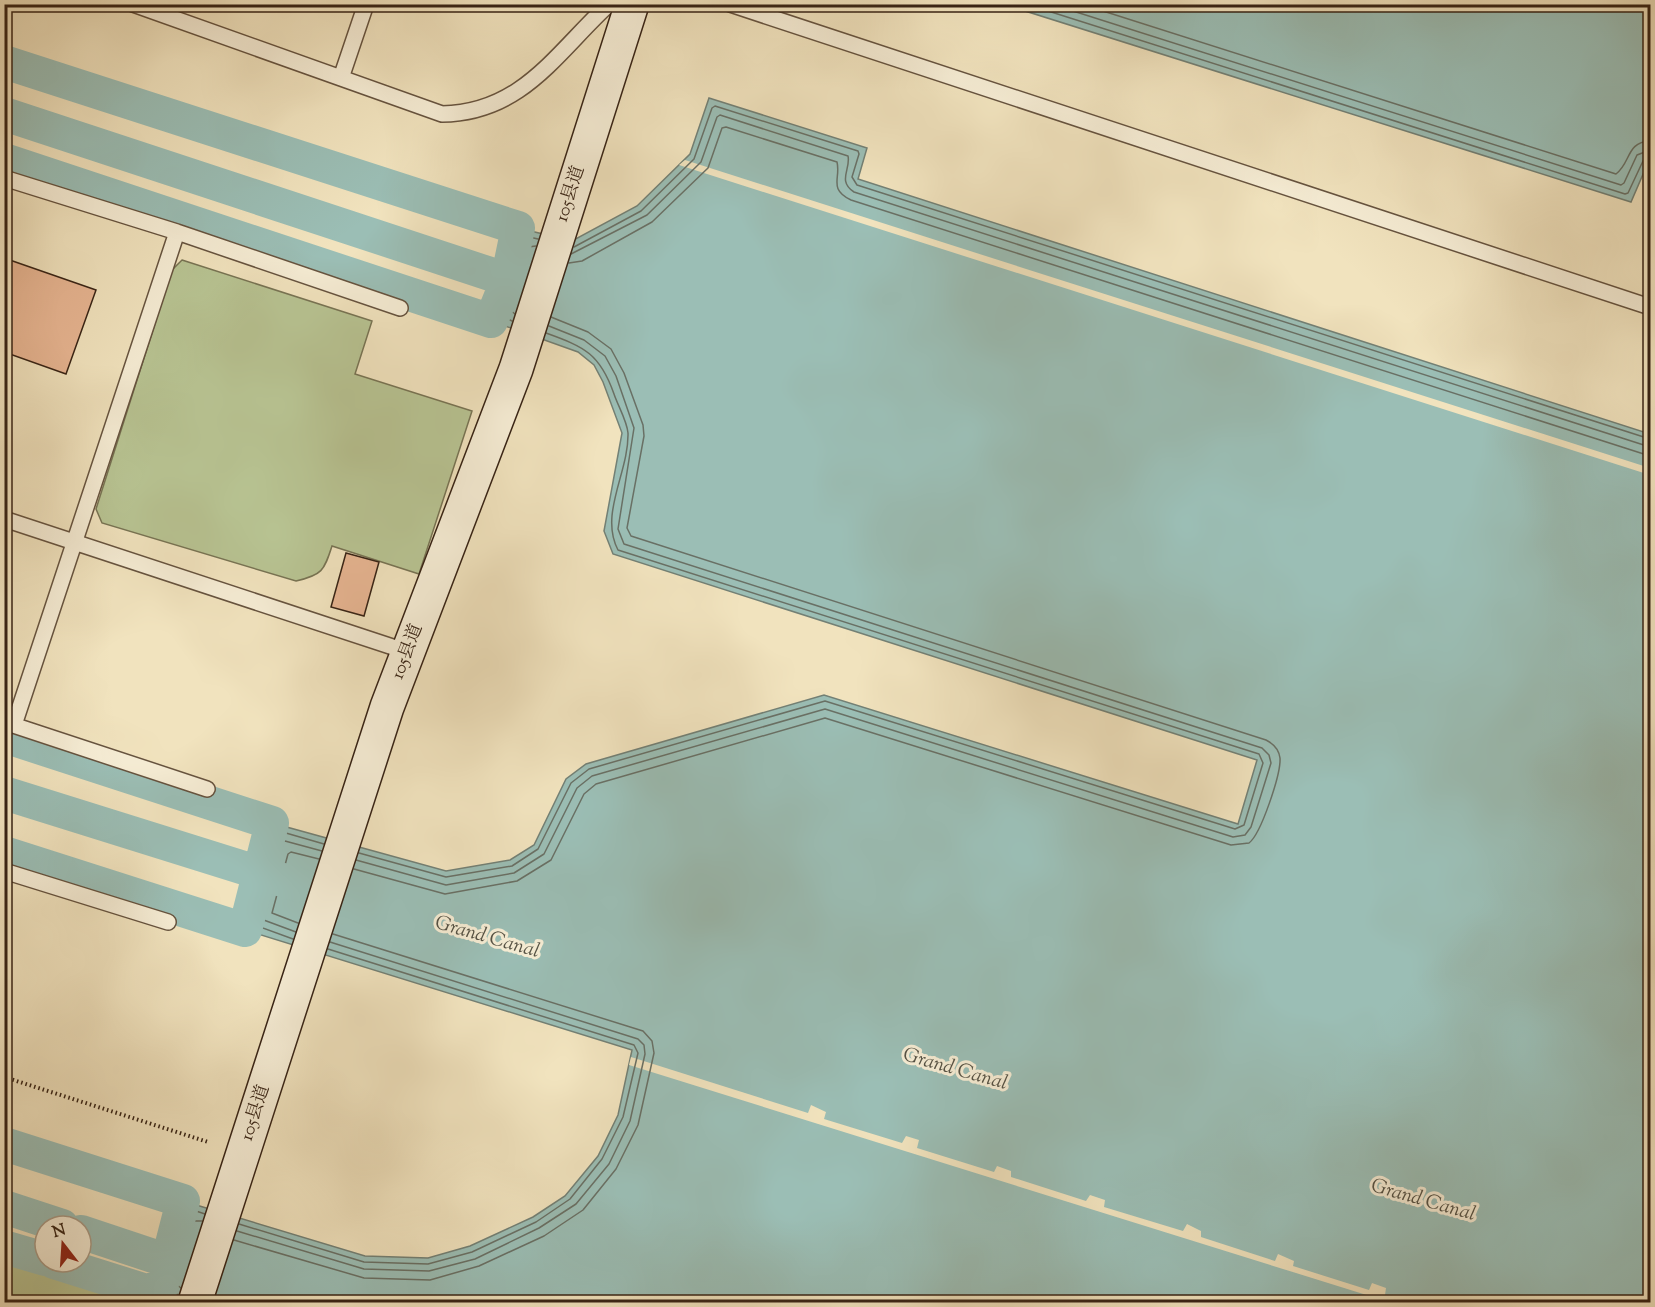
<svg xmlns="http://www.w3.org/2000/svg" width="1655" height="1307" font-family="'Sorts Mill Goudy','Noto Serif SC',serif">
  <rect width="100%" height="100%" fill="#f1e3be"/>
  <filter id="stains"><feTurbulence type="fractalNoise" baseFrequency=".00333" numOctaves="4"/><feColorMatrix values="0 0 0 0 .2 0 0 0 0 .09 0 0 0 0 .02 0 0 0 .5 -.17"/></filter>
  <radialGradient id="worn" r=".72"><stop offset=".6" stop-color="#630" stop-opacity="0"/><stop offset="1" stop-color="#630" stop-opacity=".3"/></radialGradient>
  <!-- green -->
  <path fill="#b8c493" stroke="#787454" stroke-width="1.5" d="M182,260L372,321L355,374L472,411L419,574L332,546C324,571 322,575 296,581L102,523L96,509L172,270Z
    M4,1247L45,1259V1262H54L183,1302H5Z"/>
  <!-- water -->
  <path fill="#9bbeb5" stroke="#738075" stroke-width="1.5" d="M1006,5H1650V158L1631,202Z
    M709,98L867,148L858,179L1650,434V1302H183L159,1295L183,1201L365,1256L428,1258L470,1246L533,1217L565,1196L598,1156L618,1115L632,1050L245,930L272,823L446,871L510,860L534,845L566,779L586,764L824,695L1238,824L1257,760L613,554L604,531L622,433L603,382L594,365L578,352L491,321L507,281L518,228L572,241L637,206L690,154Z"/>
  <!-- pier -->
  <path fill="#f1e3be" d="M685,160L1650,468V475L679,165Z
    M631,1057L808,1113L811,1105L826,1112L824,1119L902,1143L906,1136L919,1140L917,1148L994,1172L997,1166L1011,1171V1177L1086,1201L1090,1195L1105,1200L1104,1207L1183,1231L1187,1224L1201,1231V1237L1275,1261L1278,1254L1294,1261L1293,1266L1369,1290L1372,1283L1386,1288L1385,1295L1409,1302H1389L629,1065Z"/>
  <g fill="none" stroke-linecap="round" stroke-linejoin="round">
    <!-- shore -->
    <path stroke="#697065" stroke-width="1.5" d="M1026,4L1625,194L1628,193L1643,161L1650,157
      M1051,4L1621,185L1624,183L1637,155L1650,150
      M1081,4L1616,174C1631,163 1626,142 1650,141
      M574,247L641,211L694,159L712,108L715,106L858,151L859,154L852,177L857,185L1650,439
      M571,254L647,215L701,162L717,117L720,115L848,156C851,169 837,181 854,192L1650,447
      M569,263L582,261L652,222L708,168L722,128L726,127L837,162C841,178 828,189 851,200L1650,456
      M515,314L510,310L520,284L528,247L536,246
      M512,321L500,315L513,282L522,238L525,236L538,239
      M359,853L446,877L512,866L538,849L571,783L589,769L825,701L1235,829L1244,825L1263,763L1259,754L618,550C599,514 629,472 628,433C627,421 618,406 614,394C600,354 585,347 546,333
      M356,860L446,885L514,873L544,854L577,788L592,776L825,709L1233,837L1245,835L1251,827L1271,763L1269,755L1262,748L624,544L618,529L634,428L616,376L605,356L584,340L549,326
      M354,869L445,894L517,881L551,860L584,794L596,784L825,718L1231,845L1249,843C1261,834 1281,774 1280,758C1279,750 1274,744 1266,740L631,536L627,528L644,436L643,425L624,373L611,349L588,332L551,317
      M298,923L272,913L288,854L291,852L319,859
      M296,932L261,919L281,842L285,841L322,851
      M293,939L252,924L276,833L279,831L324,844
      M239,1224L364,1262L428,1264L472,1252L536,1222L570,1199L602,1159L623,1117L638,1053L634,1045L328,949
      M237,1231L364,1269L429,1271L475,1259L539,1228L576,1204L609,1164L630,1121L645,1054L644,1045L638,1039L330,942
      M234,1240L364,1278L430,1280L479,1266L544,1236L583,1210L616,1169L638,1125L654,1053L652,1041L643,1031L333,934
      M181,1288L176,1284L192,1221H202
      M178,1295L167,1289L187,1211L190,1209L205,1214"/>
    <!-- canal -->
    <path stroke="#9bbeb5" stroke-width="34" d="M4,62L518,228L507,281L491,321L4,160
      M4,114L551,294
      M4,736L272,823L245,930L4,853
      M4,793L305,887
      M4,1144L183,1201L159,1295L54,1262
      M4,1207L62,1226
      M81,1232L168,1261L190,1265
      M4,1247L45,1259"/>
  </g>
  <!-- building -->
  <path fill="#e7b592" stroke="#372315" stroke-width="1.5" d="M4,258L96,290L66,374L4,352Z
    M346,553L379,562L364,616L331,607Z"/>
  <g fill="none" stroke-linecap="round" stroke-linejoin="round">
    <defs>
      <path id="service" d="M133,4L442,114C522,113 556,53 609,4
        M730,4L1650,307
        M341,78L366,4
        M4,178L177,232L400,308
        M4,519L408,652
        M4,722L207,789
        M14,725L177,232
        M4,871L168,922"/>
      <path id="secondary" d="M195,1302L387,707L516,369L632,4"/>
    </defs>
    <!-- service casing -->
    <use href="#service" stroke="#66533f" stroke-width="18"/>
    <!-- secondary casing -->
    <use href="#secondary" stroke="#372315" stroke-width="36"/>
    <!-- path -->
    <path stroke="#372315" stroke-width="4" stroke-dasharray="1.5 3" stroke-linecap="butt" d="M4,1077L208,1142
      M4,1300L12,1302"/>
    <!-- service -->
    <use href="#service" stroke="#f6edd5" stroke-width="15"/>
    <!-- secondary -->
    <use href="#secondary" stroke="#f6edd5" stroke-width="33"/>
  </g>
  <g text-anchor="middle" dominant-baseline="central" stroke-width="6" stroke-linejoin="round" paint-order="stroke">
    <!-- street labels -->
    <g font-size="18" fill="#372315" stroke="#f6edd5">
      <text transform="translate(571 194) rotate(-72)">105县道</text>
      <text transform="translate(408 652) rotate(-69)">105县道</text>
      <text transform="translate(256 1113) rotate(-72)">105县道</text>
    </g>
    <!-- water labels -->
    <g font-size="20" font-style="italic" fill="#555245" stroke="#f6edd5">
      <text transform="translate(487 938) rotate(16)">Grand Canal</text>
      <text transform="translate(955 1070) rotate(16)">Grand Canal</text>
      <text transform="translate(1423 1201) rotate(16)">Grand Canal</text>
    </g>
  </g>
  <!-- margin -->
  <rect width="1655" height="1307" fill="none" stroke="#f1e3be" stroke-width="24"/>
  <rect x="6" y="6" width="1643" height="1295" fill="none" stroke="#372315" stroke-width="3"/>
  <rect x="12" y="12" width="1631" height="1283" fill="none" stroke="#372315" stroke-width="1.5"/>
  <!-- north arrow -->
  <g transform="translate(63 1244) rotate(343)"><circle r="28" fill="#f6edd5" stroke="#aa9c88" stroke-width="1.5"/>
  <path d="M0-4.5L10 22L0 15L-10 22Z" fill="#8f2418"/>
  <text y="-9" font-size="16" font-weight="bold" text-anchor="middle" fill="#372315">N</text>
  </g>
  <rect width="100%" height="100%" filter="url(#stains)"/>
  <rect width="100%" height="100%" fill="url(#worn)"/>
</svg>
